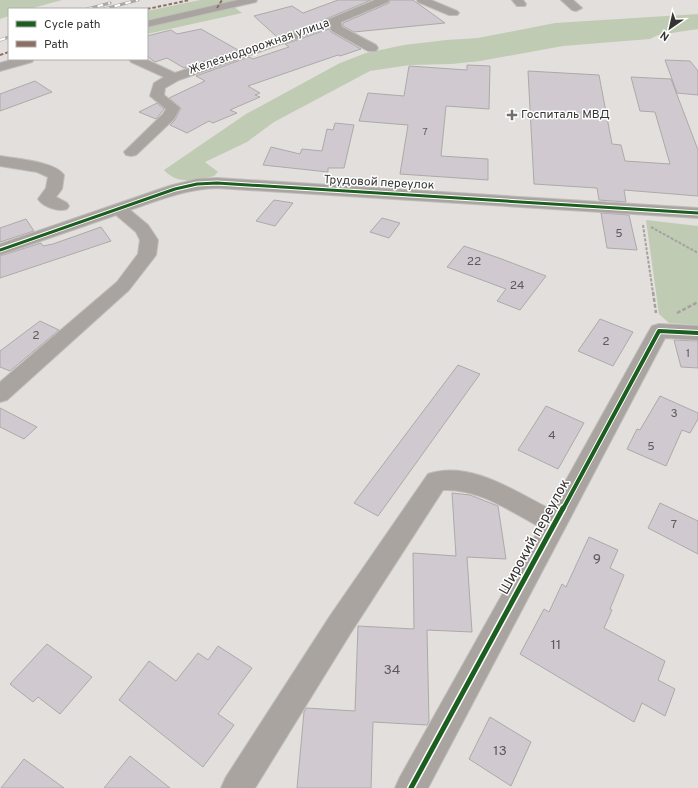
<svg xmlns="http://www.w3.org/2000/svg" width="698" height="788" font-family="Overpass,sans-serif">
  <rect width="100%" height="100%" fill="#e2dfdc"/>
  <!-- green -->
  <path fill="#c0cbb4" d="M0,0H62L29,9H9V16L0,19Z
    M200,0H241L229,3L242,13L147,34V11Z
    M698,14V29L658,35L650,39L563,46L480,61L452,64L410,65L370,71L274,122L247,142L205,162L218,172L214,176C196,180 177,185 164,170L246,114L340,63L366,53L404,45L446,40L478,38L555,23Z
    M646,220L698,226V325L669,323L659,314Z"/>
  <!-- building -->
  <path fill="#d0c9cf" stroke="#acaaa9" d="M338,0H371L307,27L277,37L254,16L292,6L303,13Z
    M390,0H413L445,23L354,32L343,26V23L389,3Z
    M201,29L238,50L184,68L167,58L155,62L147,56V36L171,30L177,34Z
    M329,29L331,32L361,49L340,56L338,55L248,86L260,93L255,95L260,97L230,110L237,113L213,123L209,121L187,133L170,125L175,120L181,108L169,98L205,81L196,76L249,57L253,59L289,47L285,44Z
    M665,60L690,61L698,71V95L677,93Z
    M467,65L490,66L489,109L446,106L441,156L488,159V180L400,174L408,125L359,121L368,93L404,96L409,66L467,70Z
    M528,71L599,75L612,144L621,145L625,161L670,164L655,112L640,111L631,77L671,79L698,150V196L624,190L626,202L599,200L597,188L534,184Z
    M35,81L52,92L0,111V94Z
    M157,103L164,109L156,119L139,112Z
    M335,123L354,125L344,168H328V172L263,165L271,147L300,154L302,149L322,151L327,129L333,130Z
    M274,200L293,203L275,226L256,221Z
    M601,213L629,215L637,250L607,248Z
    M382,218L400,223L389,238L370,232Z
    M26,219L34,231L0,242V228Z
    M101,227L111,241L0,278V256L41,243L43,246L53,244Z
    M464,246L499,258L546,276L520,310L497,301L506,289L447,267Z
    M600,319L633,332L613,366L578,351Z
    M40,321L59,330L10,371L0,367V351Z
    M674,340L698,341V368L681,367Z
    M458,365L480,374L378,516L354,503Z
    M660,396L698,413V419L690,433L682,430L666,466L627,449L637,429L640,430Z
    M546,406L584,423L558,469L518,450Z
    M0,408L37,427L24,439L0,427Z
    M452,493L470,495L498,506L506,559L467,557L472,632L427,630L429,721L427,725L373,722L371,788H297L304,712L306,708L355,711L358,626L414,629L413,553L456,556Z
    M660,503L698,521V554L648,528Z
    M589,537L618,550L610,568L624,575L610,609L612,610L604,628L665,661L658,680L675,689L665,716L642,703L634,722L520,654L544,609L549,612L562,584L566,587Z
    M47,644L92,677L60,714L38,697L33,702L10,684Z
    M218,646L252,668L218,714L234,725L203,767L119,700L149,661L176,681L198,653L208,660Z
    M490,717L531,742L511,786L469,759Z
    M130,756L170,788H104Z
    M24,759L64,788H1Z"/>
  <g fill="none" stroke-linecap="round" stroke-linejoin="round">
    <defs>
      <path id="minor" d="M238,0H257L256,2L147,27V21Z
        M375,0H389L388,2L341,22L342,27L376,45L378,48L376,51H368L332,31L330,27L179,80L165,88L164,95L180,108L174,119L136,155L131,156L126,155L124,152L163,114L166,109L150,96L154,83L164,77L131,62L129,59H145L175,73L308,28Z
        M417,0H431L457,11L459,13L457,15H449L418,2Z
        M512,0H523L526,4L525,6H517Z
        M561,0H573L582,8L576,11L572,10Z
        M14,59H34L32,62L0,71V63Z
        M0,156C16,159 54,161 64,175L62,189L56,197L67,203L69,206L67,209C58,212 43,207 38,199L46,188L48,177L37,172L0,166Z
        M217,178L698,208V218L217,188C186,189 159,200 130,210L148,225L158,240L156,255L153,259L129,290L7,400L0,402V382L117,282L138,254L140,240L136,232L116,215L0,255V244L169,186L197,179Z
        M659,324L698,326V340L665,338L428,788H395L400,777L540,527C510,511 478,488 443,490L350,634L255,788H221L226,777L330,616L428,474C470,460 514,491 550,509L649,331L652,326Z"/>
    </defs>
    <!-- minor casing -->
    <use href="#minor" stroke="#bfbdbb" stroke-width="2"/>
    <!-- path-far1 -->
    <path stroke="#a6a19f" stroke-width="2" stroke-dasharray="3 1.5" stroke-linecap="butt" d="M643,225L653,293
      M651,227L698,253"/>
    <!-- path -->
    <path stroke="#a6a19f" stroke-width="2.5" stroke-dasharray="4 2" stroke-linecap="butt" d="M653,292L656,313
      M677,313L698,302"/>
    <!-- minor -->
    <use href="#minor" fill="#aaa4a0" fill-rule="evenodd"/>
    <defs>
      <path id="rail" d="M87,9L110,3
        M104,9L138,0
        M0,40L9,37"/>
    </defs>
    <!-- rail casing -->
    <use href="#rail" stroke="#aca8a5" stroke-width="3"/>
    <!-- rail -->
    <use href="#rail" stroke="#fff" stroke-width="2" stroke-dasharray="5.5" stroke-linecap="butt"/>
    <!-- quiet -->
    <path stroke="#8d6e63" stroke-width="2" stroke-dasharray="3.5 2" stroke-linecap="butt" d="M217,8L222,0
      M147,9L190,0
      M0,55L9,52"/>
    <defs>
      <path id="cycleway-far2" d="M0,250L175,189L197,184L217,183L698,213"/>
      <path id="cycleway-far1" d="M563,509L659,331L698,333"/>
      <path id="cycleway" d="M411,788L563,508"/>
    </defs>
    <!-- cycleway-far2 casing -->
    <use href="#cycleway-far2" stroke="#fff" stroke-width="5"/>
    <!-- cycleway-far1 casing -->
    <use href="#cycleway-far1" stroke="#fff" stroke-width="6"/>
    <!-- cycleway casing -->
    <use href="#cycleway" stroke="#fff" stroke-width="8"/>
    <!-- cycleway-far2 -->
    <use href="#cycleway-far2" stroke="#1b5e20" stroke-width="3"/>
    <!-- cycleway-far1 -->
    <use href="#cycleway-far1" stroke="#1b5e20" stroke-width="4"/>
    <!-- cycleway -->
    <use href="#cycleway" stroke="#1b5e20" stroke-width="5"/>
  </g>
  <!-- markers -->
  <path fill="#72706e" stroke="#fff" stroke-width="1.5" d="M510 109h4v4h4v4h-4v4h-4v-4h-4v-4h4z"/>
  <g text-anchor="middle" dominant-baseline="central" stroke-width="3" stroke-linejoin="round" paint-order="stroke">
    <!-- far-number labels -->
    <g font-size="10" fill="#5d5b5b">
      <text x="425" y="132">7</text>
    </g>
    <!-- far-street labels -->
    <g font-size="12" fill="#363533" stroke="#fff">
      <text transform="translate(259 47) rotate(-19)">Железнодорожная улица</text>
      <text transform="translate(379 183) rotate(3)">Трудовой переулок</text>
    </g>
    <!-- far-poi labels -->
    <g font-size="12" fill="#363533" stroke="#fff" text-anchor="start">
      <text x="521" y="115">Госпиталь МВД</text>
    </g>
    <!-- number labels -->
    <g font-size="12" fill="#5d5b5b">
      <text x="619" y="234">5</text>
      <text x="474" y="262">22</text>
      <text x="517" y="286">24</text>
      <text x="36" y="336">2</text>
      <text x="606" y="342">2</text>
      <text x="688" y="354">1</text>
      <text x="674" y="414">3</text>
      <text x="552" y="436">4</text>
      <text x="651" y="447">5</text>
      <text x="674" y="525">7</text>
    </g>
    <!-- street labels -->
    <g font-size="14" fill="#363533" stroke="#fff">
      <text transform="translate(535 537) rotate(-61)">Широкий переулок</text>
    </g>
    <!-- near-number labels -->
    <g font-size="14" fill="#5d5b5b">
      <text x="597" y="559">9</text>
      <text x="556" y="645">11</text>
      <text x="392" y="670">34</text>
      <text x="500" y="751">13</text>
    </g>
  </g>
  <!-- legend -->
  <rect x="8" y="8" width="140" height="52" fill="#ffffff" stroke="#afaead"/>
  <rect x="16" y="21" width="20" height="6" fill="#1b5e20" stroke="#afaead"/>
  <text x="44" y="28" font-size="12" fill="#363533">Cycle path</text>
  <rect x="16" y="41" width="20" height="6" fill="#8d6e63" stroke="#afaead"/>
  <text x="44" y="48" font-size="12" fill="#363533">Path</text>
  <!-- north arrow -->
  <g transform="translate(670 28) rotate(214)" stroke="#ffffff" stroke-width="3" paint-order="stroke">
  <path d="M0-3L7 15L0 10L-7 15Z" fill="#363533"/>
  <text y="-6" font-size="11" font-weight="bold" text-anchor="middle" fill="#363533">N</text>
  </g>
</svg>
